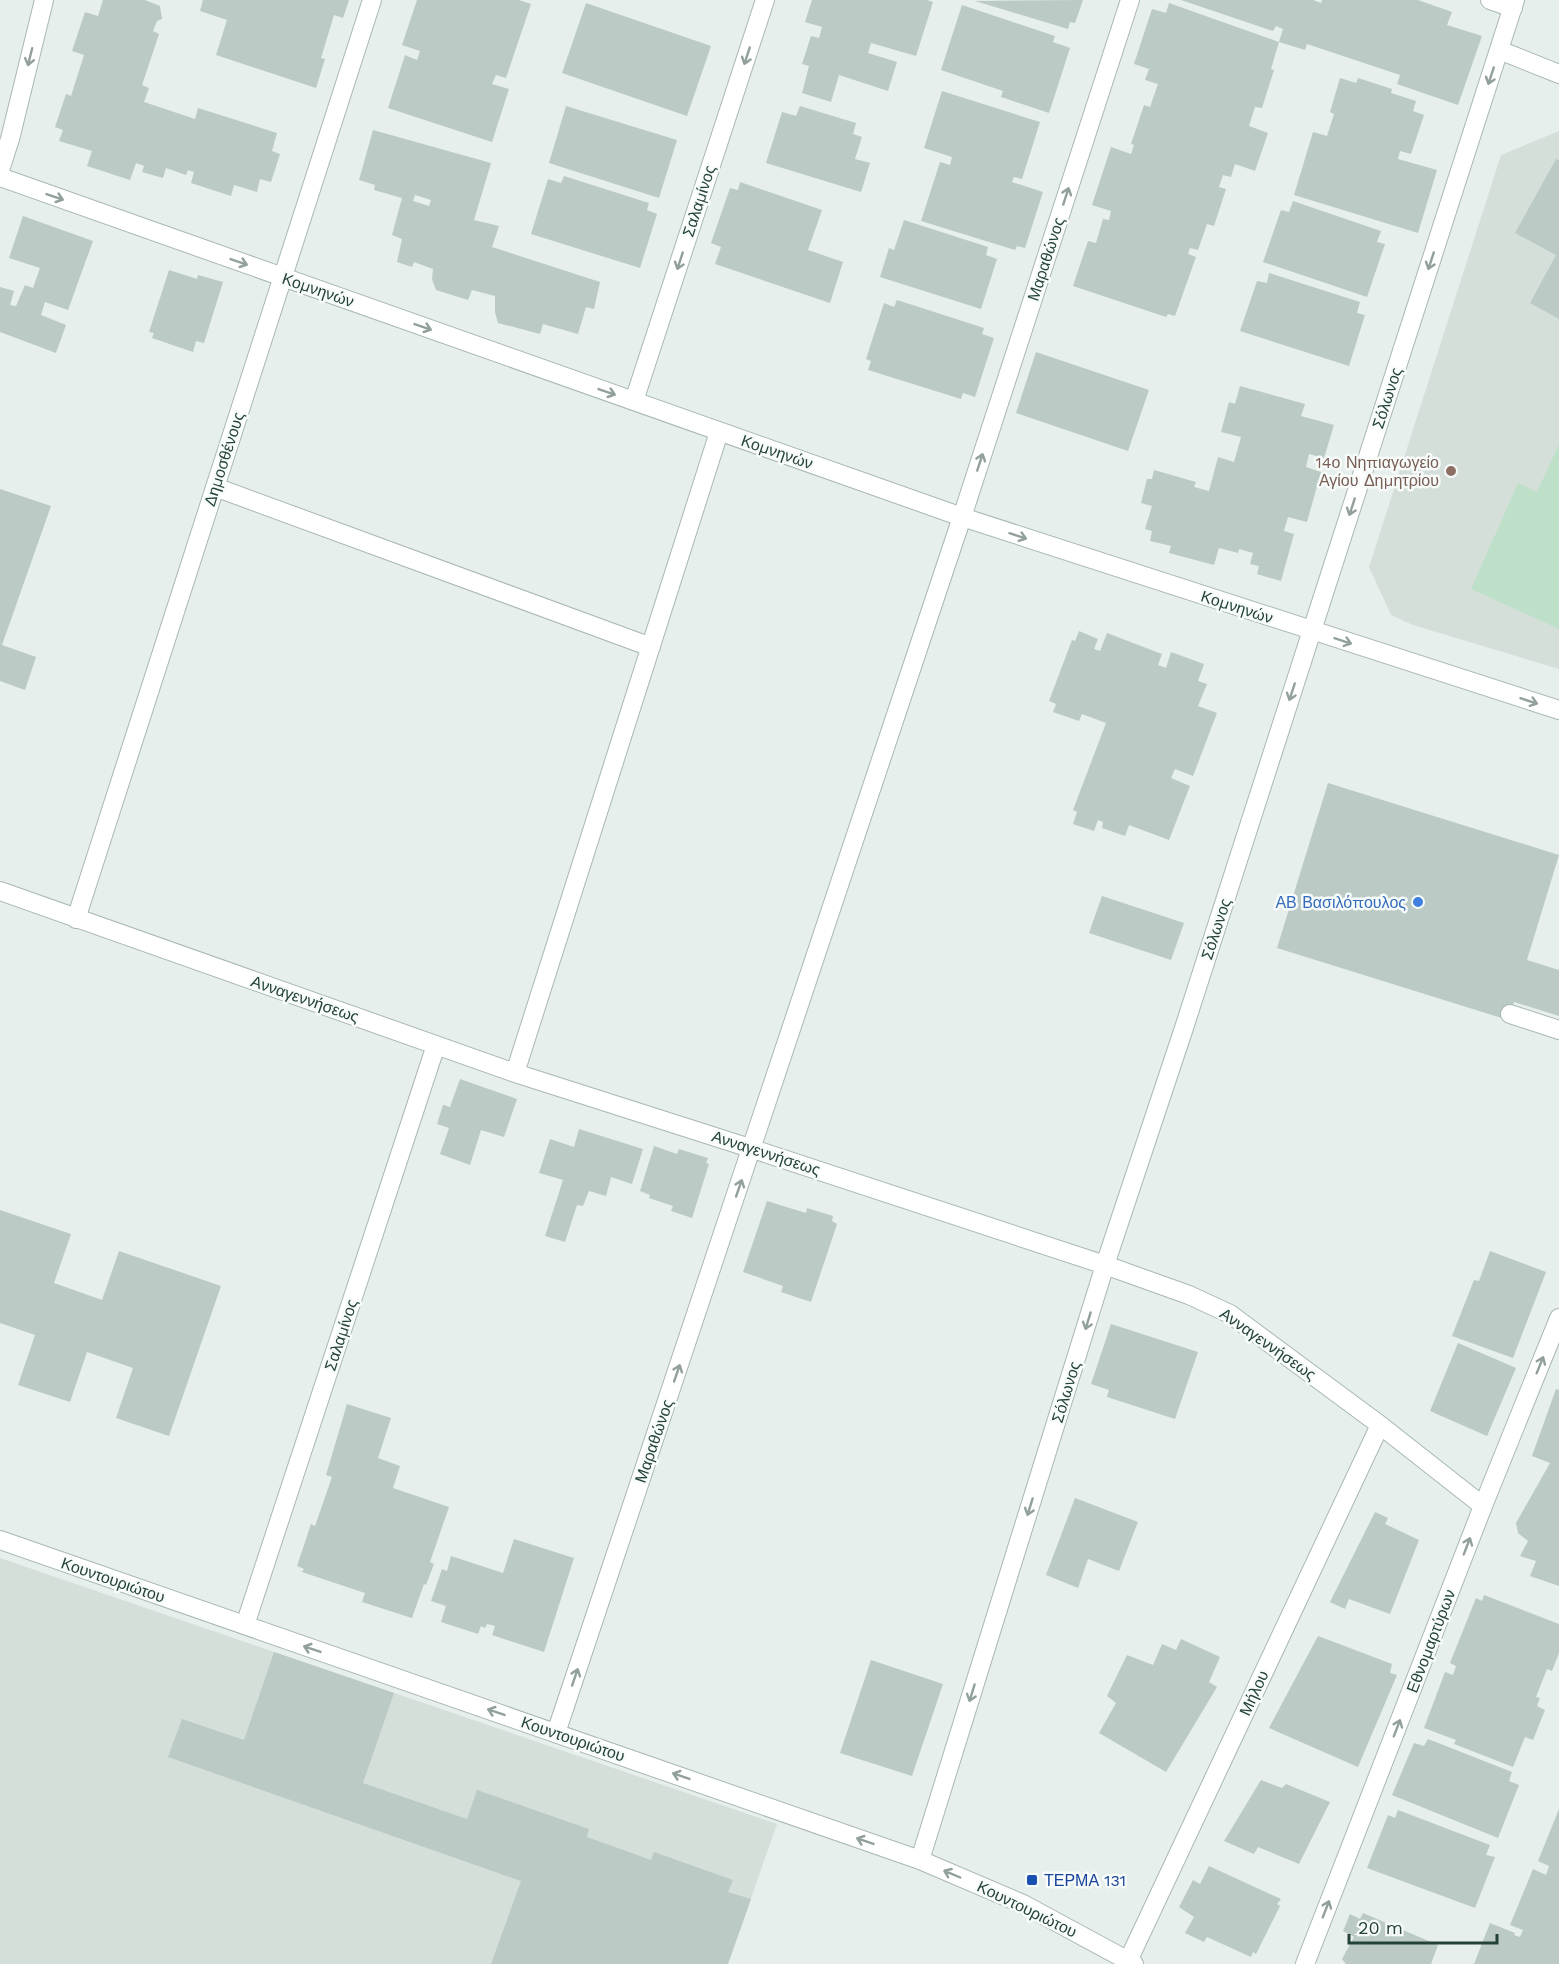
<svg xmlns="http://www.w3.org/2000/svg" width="1559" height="1964" font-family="'Work Sans',sans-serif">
  <rect width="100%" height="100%" fill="#e6efeb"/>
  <!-- built -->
  <path fill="#d4dfda" d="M1559,131V669L1413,625L1391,615L1369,567L1501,155Z
    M0,1558L777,1824L728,1964H0Z"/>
  <!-- green -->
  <path fill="#bfe0c8" d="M1559,444V629L1471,589L1518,483L1537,492Z"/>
  <!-- building -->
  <path fill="#bbcac4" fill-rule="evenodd" d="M103,0H145L160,6L162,19L157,21L153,31L159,34L142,85L149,88L144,102L195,119L198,108L277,133L272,151L280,154L271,182L260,179L257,192L234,185L231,196L191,183L194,172L188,170L186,175L166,168L163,178L142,172L144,166L136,163L130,180L87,166L92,151L59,141L63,130L55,127L66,94L71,96L84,55L72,51L85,12L98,16Z
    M203,0H349L343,18L334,15L321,58L325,59L316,88L216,55L227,20L200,11Z
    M417,0H519L531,4L506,78L496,75L492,84L509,89L492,142L388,108L405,55L417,60L420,51L402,45Z
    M812,0H927L933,2L916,56L871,43L868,53L897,62L888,91L839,75L831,102L802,93L809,66L802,64L811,36L819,38L822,27L805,22Z
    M1083,0L1075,23L1070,22L1068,29L975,1Z
    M1181,0H1313L1321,3L1322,0H1418L1452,12L1447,25L1482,36L1458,105L1397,84L1400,75L1307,44L1305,50L1279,42L1283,29L1276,26L1273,31Z
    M586,3L711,46L687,116L562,73Z
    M1169,3L1279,42L1271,69L1274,70L1262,108L1255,107L1249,126L1268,133L1255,171L1235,164L1231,177L1223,175L1219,187L1226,189L1214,226L1207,224L1198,250L1190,248L1188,254L1196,257L1175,316L1168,314L1166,317L1073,286L1088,241L1096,243L1103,219L1109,220L1111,211L1092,205L1111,147L1131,154L1134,145L1131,144L1144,105L1150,107L1158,84L1145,80L1149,69L1134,64L1152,9L1166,13Z
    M962,5L1055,36L1053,42L1070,48L1049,113L1001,97L1003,91L941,70Z
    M1340,78L1356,83L1358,78L1392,89L1391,93L1416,101L1413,111L1424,115L1411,154L1400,151L1398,159L1437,170L1418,233L1294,195L1313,132L1327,136L1334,114L1330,112Z
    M942,91L1040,122L1022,179L1014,177L1012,182L1043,192L1025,248L1017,246L1015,250L921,221L940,162L950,165L952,157L924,148Z
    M566,106L677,140L659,198L549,163Z
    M800,106L856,123L853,134L862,137L855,159L870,163L861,192L766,163L782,112L796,116Z
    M373,130L491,163L474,220L499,226L492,247L600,282L594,309L586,307L578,334L543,324L540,334L498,323L495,312V296L472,290L468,300L436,290L432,279L433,269L414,262L412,267L397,262L402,239L392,235L402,198L374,190L375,185L359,180ZM415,195L431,200L429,206L413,201Z
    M1556,159L1559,160V319L1530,303L1556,255L1515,233Z
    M564,176L649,203L647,210L657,214L640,268L531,234L548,179L561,183Z
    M740,182L822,210L808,250L843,262L830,303L715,264L721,247L711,243L730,188L738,190Z
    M1293,201L1381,231L1377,242L1385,244L1367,297L1263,262L1281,210L1289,212Z
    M23,216L93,241L68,310L45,302L41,315L66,325L56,353L0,332V287L14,291L10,305L16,306L25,285L33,288L40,268L9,258Z
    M904,220L988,247L986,255L997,259L981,309L880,277L889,248L894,250Z
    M169,270L197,279L198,275L223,282L204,343L196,341L193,352L152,338L154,333L149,332Z
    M1269,273L1360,302L1357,313L1365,315L1349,366L1240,331L1257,281L1267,283Z
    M897,300L984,328L982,334L994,338L975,397L963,393L961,399L868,370L871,361L866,359L884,303L894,307Z
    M1036,352L1149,390L1128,451L1016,413Z
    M1240,386L1305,404L1301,416L1334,425L1324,458L1309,454L1306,467L1321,472L1307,522L1288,517L1284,531L1294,534L1281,581L1257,574L1259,566L1250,564L1253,553L1239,549L1238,553L1219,548L1214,565L1169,553L1171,546L1150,541L1152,531L1145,529L1152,506L1141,503L1147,479H1152L1154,470L1196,482L1194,487L1209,491L1218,457L1234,462L1241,437L1221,432L1229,402L1235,404Z
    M0,489L51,506L2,645L36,657L25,690L0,681Z
    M1079,631L1098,639L1094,649L1100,651L1107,633L1162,654L1158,665L1166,668L1171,652L1204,664L1198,681L1207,684L1198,706L1217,713L1193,776L1175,769L1171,778L1190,786L1169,840L1129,825L1125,836L1102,828L1103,822L1098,820L1094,831L1073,824L1077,812L1073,810L1106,723L1082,714L1079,721L1053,712L1056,704L1049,701L1072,640L1075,641Z
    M1328,783L1559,855L1527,960L1559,970V1016L1514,1002L1508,1020L1277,948Z
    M1102,896L1184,923L1171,960L1089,933Z
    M460,1079L517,1099L504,1137L481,1130L470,1165L440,1154L449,1128L437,1124L443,1105L450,1107Z
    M579,1129L643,1149L632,1184L611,1177L606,1196L589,1191L583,1206L577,1205L565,1242L545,1236L563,1180L539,1173L550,1139L574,1147Z
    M654,1146L677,1154L679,1149L708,1158L706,1163L709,1164L692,1218L671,1211L673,1206L649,1198L650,1195L640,1191Z
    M767,1201L806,1213L807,1208L833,1216L832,1221L837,1224L811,1302L781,1292L783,1286L743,1272Z
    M0,1210L71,1234L54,1283L102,1300L119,1251L221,1286L169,1436L116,1418L133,1368L87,1352L70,1402L18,1385L35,1335L0,1323Z
    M1490,1251L1546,1272L1513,1358L1452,1336L1474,1280L1479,1281Z
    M1111,1324L1198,1352L1175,1419L1107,1397L1109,1390L1091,1384Z
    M1458,1343L1516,1368L1487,1436L1430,1411Z
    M1556,1389L1559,1390V1586L1530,1576L1536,1561L1520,1556L1528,1541L1518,1533L1516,1523L1550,1463L1532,1456Z
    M347,1404L391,1418L378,1458L400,1466L393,1488L449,1507L430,1562L434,1564L426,1585L424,1584L412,1618L362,1602L365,1593L302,1572L304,1569L297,1566L311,1524L315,1526L332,1477L326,1475Z
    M1075,1498L1138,1522L1119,1571L1088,1559L1078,1588L1046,1575Z
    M1375,1512L1388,1518L1385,1524L1419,1540L1390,1614L1349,1599L1345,1609L1330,1602Z
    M514,1539L574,1558L544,1652L492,1635L495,1626L487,1624L485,1628L481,1626L478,1634L441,1622L446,1606L431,1601L442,1569L447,1571L451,1556L503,1573Z
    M1484,1595L1559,1624V1653L1552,1671L1547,1669L1536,1697L1540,1698L1537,1706L1545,1710L1533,1740L1525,1737L1513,1767L1454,1744L1456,1740L1424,1728L1445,1672L1453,1675L1456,1666L1450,1663L1476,1598L1482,1601Z
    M1318,1636L1392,1664L1390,1673L1397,1675L1358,1767L1269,1728Z
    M1181,1639L1220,1657L1209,1682L1217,1687L1166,1772L1099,1733L1116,1703L1107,1696L1127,1655L1153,1665L1162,1644L1176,1650Z
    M274,1652L394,1693L363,1783L467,1819L477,1790L589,1829L587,1837L651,1860L654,1852L733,1880L728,1892L751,1899L728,1964H491L521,1881L168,1757L182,1719L244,1740Z
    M871,1660L943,1684L912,1776L840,1753Z
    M1428,1739L1512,1772L1509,1781L1519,1785L1498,1838L1392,1795L1414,1743L1424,1746Z
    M1261,1780L1282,1788L1286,1784L1330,1802L1299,1864L1258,1847L1254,1854L1224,1841Z
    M1559,1809V1964H1474L1490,1923L1515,1933L1514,1935L1520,1937L1523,1930L1510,1925L1533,1869L1546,1875L1549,1866L1538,1861Z
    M1398,1810L1490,1845L1486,1855L1495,1857L1475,1908L1367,1868L1388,1815L1395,1818Z
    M1209,1866L1281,1899L1277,1904L1280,1906L1256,1954L1253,1952L1251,1957L1207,1937L1204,1942L1185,1933L1194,1917L1179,1907L1193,1880L1200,1884Z
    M1363,1913L1438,1945L1431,1964H1346L1342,1959L1354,1937L1343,1931L1350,1914L1360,1919Z"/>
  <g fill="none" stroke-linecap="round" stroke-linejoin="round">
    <defs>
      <path id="service" d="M1510,1014L1559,1030"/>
      <path id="minor" d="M1490,0L1513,8
        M1499,50L1559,74
        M0,170L10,139L44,0
        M0,177L962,517L1559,710
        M634,401L765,0
        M215,487L651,647
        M0,891L515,1073L753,1149L1105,1265L1189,1295L1230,1314L1380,1425L1483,1506
        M76,919L372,0
        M515,1073L719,432
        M245,1625L436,1045
        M556,1733L962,517L1130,0
        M920,1860L1105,1265L1183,1031L1515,0
        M1128,1961L1380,1425
        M1305,1964L1483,1506L1559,1318"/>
      <path id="tertiary" d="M0,1540L920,1860L1023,1904L1134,1964"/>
    </defs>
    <!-- service casing -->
    <use href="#service" stroke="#a8b8b2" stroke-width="20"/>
    <!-- minor casing -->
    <use href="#minor" stroke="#a8b8b2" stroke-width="20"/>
    <!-- tertiary casing -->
    <use href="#tertiary" stroke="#a8b8b2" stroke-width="20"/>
    <!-- service -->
    <use href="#service" stroke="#fff" stroke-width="18"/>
    <!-- minor -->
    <use href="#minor" stroke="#fff" stroke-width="18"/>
    <!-- tertiary -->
    <use href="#tertiary" stroke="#fff" stroke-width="18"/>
  </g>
  <!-- one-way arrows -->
  <defs><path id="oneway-shaft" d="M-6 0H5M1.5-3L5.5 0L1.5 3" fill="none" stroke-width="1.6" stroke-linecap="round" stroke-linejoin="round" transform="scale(1.5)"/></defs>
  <g stroke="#92a09c">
    <use href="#oneway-shaft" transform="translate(747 56) rotate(108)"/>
    <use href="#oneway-shaft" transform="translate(30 57) rotate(104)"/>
    <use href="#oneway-shaft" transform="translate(1491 76) rotate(108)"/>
    <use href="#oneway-shaft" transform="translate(1066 196) rotate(-72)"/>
    <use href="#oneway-shaft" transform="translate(55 197) rotate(19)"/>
    <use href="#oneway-shaft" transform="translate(680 261) rotate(108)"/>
    <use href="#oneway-shaft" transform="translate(1431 261) rotate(108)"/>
    <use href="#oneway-shaft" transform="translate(239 262) rotate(19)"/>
    <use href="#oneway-shaft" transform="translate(423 327) rotate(19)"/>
    <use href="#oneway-shaft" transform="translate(607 392) rotate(19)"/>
    <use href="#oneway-shaft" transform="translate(980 462) rotate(-72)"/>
    <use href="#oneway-shaft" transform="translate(1352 507) rotate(108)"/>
    <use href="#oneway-shaft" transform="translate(1018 536) rotate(18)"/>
    <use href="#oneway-shaft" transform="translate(1343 641) rotate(18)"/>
    <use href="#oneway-shaft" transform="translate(1292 692) rotate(108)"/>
    <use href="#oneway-shaft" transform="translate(1529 701) rotate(18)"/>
    <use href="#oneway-shaft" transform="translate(739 1188) rotate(-71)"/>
    <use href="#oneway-shaft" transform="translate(1088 1321) rotate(107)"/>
    <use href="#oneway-shaft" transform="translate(1540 1365) rotate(-68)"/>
    <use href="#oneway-shaft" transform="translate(677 1373) rotate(-71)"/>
    <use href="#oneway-shaft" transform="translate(1030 1507) rotate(107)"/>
    <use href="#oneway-shaft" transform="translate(1467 1546) rotate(-69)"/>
    <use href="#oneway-shaft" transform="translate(312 1649) rotate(-161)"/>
    <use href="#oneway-shaft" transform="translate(575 1677) rotate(-71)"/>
    <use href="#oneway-shaft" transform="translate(972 1693) rotate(107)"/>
    <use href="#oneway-shaft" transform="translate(496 1712) rotate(-161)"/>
    <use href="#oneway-shaft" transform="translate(1397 1728) rotate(-69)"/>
    <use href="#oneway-shaft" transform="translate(681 1776) rotate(-161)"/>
    <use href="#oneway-shaft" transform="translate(865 1841) rotate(-161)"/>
    <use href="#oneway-shaft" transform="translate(952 1874) rotate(-157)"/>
    <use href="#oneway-shaft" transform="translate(1326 1909) rotate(-69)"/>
  </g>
  <!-- markers -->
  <circle fill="#8d6e63" stroke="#f7fbf9" stroke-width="2" cx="1451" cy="471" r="6"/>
  <circle fill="#3f7fe0" stroke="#f7fbf9" stroke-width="2" cx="1418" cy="902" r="6"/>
  <rect fill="#1a4fb4" stroke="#f7fbf9" stroke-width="2" x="1026" y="1874" width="12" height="12" rx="3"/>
  <g text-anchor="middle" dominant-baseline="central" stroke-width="5" stroke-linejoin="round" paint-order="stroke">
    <!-- street labels -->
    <g font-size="16" fill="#24423a" stroke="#f7fbf9">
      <text transform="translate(699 201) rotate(-72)">Σαλαμίνος</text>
      <text transform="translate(1046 259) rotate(-72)">Μαραθώνος</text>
      <text transform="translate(318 290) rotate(19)">Κομνηνών</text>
      <text transform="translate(1387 398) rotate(-72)">Σόλωνος</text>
      <text transform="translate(777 452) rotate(19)">Κομνηνών</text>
      <text transform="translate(224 459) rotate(-72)">Δημοσθένους</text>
      <text transform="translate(1237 607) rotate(18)">Κομνηνών</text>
      <text transform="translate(1216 929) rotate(-72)">Σόλωνος</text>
      <text transform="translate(305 999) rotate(19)">Ανναγεννήσεως</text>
      <text transform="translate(766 1153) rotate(18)">Ανναγεννήσεως</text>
      <text transform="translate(341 1335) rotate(-72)">Σαλαμίνος</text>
      <text transform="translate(1268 1344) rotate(35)">Ανναγεννήσεως</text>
      <text transform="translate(1066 1392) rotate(-73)">Σόλωνος</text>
      <text transform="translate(654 1441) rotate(-71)">Μαραθώνος</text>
      <text transform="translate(113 1580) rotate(19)">Κουντουριώτου</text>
      <text transform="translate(1431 1641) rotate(-69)">Εθνομαρτύρων</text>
      <text transform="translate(1254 1693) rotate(-65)">Μήλου</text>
      <text transform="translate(573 1739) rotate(19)">Κουντουριώτου</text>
      <text transform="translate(1027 1909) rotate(26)">Κουντουριώτου</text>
    </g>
    <!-- education labels -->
    <g font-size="16" fill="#785e54" stroke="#f7fbf9" text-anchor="end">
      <text x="1439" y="462">14ο Νηπιαγωγείο<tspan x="1439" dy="18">Αγίου Δημητρίου</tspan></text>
    </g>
    <!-- shop labels -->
    <g font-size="16" fill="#366cbe" stroke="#f7fbf9" text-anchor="end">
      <text x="1406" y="902">ΑΒ Βασιλόπουλος</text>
    </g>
    <!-- transit labels -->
    <g font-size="16" fill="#164399" stroke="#f7fbf9" text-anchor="start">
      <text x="1044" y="1880">ΤΕΡΜΑ 131</text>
    </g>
  </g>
  <!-- scale -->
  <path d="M1349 1934v9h148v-9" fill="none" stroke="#24423a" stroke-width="3"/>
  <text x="1358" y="1934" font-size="18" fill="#24423a" stroke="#f7fbf9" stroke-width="4.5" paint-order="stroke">20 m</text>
</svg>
